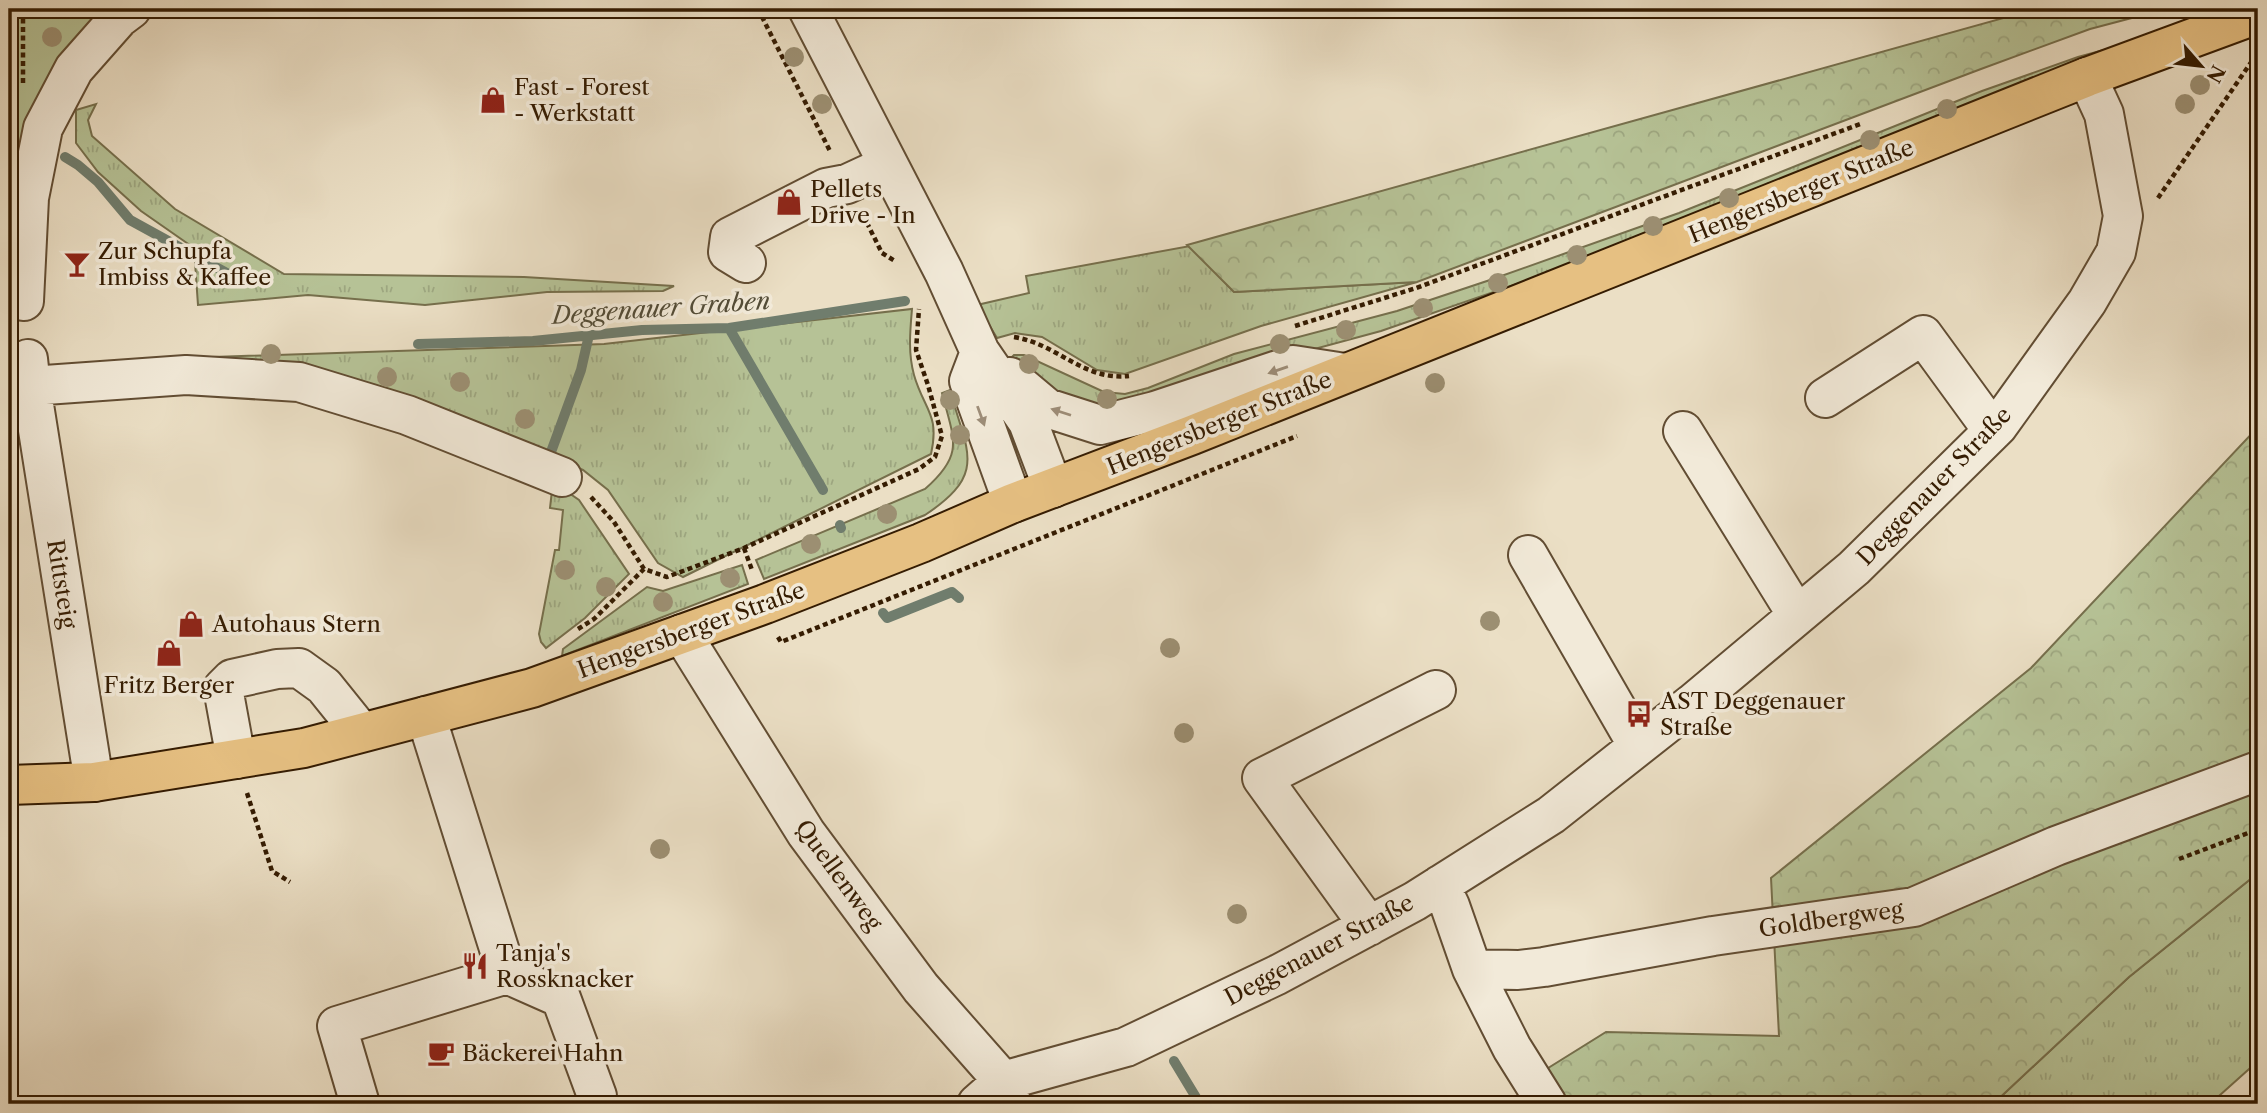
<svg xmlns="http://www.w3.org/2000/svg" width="2267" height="1113" font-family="'Libre Caslon Text',serif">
  <defs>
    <pattern id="grass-tufts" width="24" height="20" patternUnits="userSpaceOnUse" patternTransform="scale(1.75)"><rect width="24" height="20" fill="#b6c296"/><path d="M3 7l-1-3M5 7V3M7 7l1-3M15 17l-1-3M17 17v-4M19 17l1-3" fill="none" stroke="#9da680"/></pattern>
    <pattern id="forest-crowns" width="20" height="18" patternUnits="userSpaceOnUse" patternTransform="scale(1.75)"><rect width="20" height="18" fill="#b6c296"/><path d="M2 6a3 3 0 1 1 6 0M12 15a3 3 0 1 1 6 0" fill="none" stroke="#9da680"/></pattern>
  </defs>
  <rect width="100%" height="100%" fill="#ebdfc5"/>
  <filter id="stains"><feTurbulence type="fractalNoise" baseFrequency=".00286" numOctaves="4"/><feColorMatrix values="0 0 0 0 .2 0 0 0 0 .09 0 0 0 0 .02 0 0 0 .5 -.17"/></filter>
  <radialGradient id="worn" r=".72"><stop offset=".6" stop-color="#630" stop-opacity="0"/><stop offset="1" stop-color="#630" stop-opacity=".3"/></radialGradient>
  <!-- grass -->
  <path fill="url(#grass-tufts)" stroke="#766f4c" stroke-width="2" d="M2137,41L1626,246L1381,331L1100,407L1063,396L1022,372L1012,357L1014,355H1024L1104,392L1125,394L1148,388L1234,354L1397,311L1490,280L1679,213L1982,91L2078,57Z
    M96,104L88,120L92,136L175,209L284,274L524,277L674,286L663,291L547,292L425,305L308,295L198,305L194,248L141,211L98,172L76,143V110Z
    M1190,246L1234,292L1417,282L1261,326L1125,374L1097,370L1042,337L1015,333L997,338L977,305L1029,293L1026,276Z
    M912,309C910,332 908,353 914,375C924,410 940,414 931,454L683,577L658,563L608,490L583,470L352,380L183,358L604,344Z
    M950,390C966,451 989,473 925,515L764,579L756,560L925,489C965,454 954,440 942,393Z
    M553,482L579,500L629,574L585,618L546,648L541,642L539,634L555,550H559L563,510L550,508Z
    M742,565L748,584L562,656L563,649L647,587L663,591Z
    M2258,873V1061L2210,1104H1993L2129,977Z"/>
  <!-- forest -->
  <path fill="url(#forest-crowns)" stroke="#766f4c" stroke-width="2" d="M2036,9H2166L2090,29L1981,69L1417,282L1234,292L1187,245Z
    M2258,427V873L2129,977L1993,1104H1568L1545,1070L1606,1032L1779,1036L1771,878L2031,668Z"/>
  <!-- pitch -->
  <path fill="#b6c296" stroke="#766f4c" stroke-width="2" d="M9,9H124L72,68L9,288Z"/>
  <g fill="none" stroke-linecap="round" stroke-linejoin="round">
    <!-- stream -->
    <path stroke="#707d6d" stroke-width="10" d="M65,157L78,165L98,182L130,220L243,282
      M729,328L823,490
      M418,344L533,341L642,330L729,328L905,301
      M551,452L581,370L589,335
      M840,525L841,528
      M883,613L887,618L952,592L959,598
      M1174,1061L1200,1104"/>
    <defs>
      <path id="minor" d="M808,9L944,272L980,352L1028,422L1053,488
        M746,263L728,252L730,237L826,188L847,184L888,165
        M24,301L29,198L43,128L74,69L119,18L131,9
        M980,352L969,381L1013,503
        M28,359L31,386L186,375L299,382L407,415L562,477
        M1010,377L1047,408L1100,425L1155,411L1293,365L1345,373
        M31,386L94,782
        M1825,398L1923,335L1993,431
        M1683,431L1797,615
        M1528,555L1638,746
        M682,634L806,833L921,988L1003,1081L1012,1104
        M236,759L223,688L232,679L277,669L299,668L324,686L361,732
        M1440,885L1450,906L1472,969L1518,970L1544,967L1713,936L1914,907L2056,846L2258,771
        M1369,926L1262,778L1436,690
        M1472,969L1512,1048L1547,1104
        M507,974L561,998L597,1096
        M360,1104L337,1026L507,974L426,716
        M977,1104L1003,1081L1126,1047L1277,975L1415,901L1551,815L1693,703L1854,568L1998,426L2087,302L2116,252L2123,216L2104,114L2087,77"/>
      <path id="major" d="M9,785L94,782L304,748L532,688L765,604L921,543L1013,503L1192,435L2087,77L2258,14"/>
    </defs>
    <!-- minor casing -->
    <use href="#minor" stroke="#624d33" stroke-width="42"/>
    <!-- major casing -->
    <use href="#major" stroke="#351c02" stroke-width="42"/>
    <!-- path -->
    <path stroke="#351c02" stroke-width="4.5" stroke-dasharray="5 3.5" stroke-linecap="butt" d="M758,9L830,151
      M23,83V9
      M2158,198L2254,58
      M863,215L882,253L895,261
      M1295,326L1416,288L1863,123
      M1014,337C1058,344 1083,381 1129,376
      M591,497L614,522L644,569L667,577L744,548L919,469L935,457L942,436L928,385L916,350L919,309
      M744,548L752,570
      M578,629L594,619L644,569
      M778,637L781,642L1297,436
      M247,793L272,871L290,882
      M2179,859L2248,833L2258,827"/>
    <!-- minor -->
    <use href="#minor" stroke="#f2ead9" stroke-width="38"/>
    <!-- major -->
    <use href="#major" stroke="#e6c082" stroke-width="38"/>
  </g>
  <!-- trees -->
  <g fill="#9c8f72">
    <circle cx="52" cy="37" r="10"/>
    <circle cx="794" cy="57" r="10"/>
    <circle cx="2200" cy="85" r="10"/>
    <circle cx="822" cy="104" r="10"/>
    <circle cx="2185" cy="104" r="10"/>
    <circle cx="1947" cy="109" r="10"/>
    <circle cx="1870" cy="140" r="10"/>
    <circle cx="1729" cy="198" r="10"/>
    <circle cx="1653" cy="226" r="10"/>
    <circle cx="1577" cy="255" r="10"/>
    <circle cx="1498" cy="283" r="10"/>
    <circle cx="1423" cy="308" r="10"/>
    <circle cx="1346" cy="330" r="10"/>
    <circle cx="1280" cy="344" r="10"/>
    <circle cx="271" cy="354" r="10"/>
    <circle cx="1029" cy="364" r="10"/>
    <circle cx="387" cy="377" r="10"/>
    <circle cx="460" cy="382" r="10"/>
    <circle cx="1435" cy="383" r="10"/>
    <circle cx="1107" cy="399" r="10"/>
    <circle cx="950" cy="400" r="10"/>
    <circle cx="525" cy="419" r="10"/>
    <circle cx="960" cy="435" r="10"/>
    <circle cx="887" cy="514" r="10"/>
    <circle cx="811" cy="544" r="10"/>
    <circle cx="565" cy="570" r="10"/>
    <circle cx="730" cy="578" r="10"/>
    <circle cx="606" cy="587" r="10"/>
    <circle cx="663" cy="602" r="10"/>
    <circle cx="1490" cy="621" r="10"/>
    <circle cx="1170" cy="648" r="10"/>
    <circle cx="1184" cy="733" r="10"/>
    <circle cx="660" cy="849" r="10"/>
    <circle cx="1237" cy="914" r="10"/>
  </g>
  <!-- one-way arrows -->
  <defs><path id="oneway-solid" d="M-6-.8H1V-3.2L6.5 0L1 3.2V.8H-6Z" transform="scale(1.75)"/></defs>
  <g fill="#9d8d78">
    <use href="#oneway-solid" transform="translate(1278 370) rotate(161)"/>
    <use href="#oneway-solid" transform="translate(1061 412) rotate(-162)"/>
    <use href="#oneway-solid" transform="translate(981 416) rotate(70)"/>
  </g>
  <!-- icons -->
  <defs>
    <symbol id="shop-bare" viewBox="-9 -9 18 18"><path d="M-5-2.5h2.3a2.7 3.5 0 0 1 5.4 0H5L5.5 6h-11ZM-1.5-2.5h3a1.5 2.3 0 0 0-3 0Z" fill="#8f2418" stroke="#f2ead9" stroke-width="2.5" paint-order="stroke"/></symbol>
    <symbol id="bar-bare" viewBox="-9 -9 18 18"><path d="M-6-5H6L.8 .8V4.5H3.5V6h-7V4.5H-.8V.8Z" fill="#8f2418" stroke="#f2ead9" stroke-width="2.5" paint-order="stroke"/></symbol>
    <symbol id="bus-bare" viewBox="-9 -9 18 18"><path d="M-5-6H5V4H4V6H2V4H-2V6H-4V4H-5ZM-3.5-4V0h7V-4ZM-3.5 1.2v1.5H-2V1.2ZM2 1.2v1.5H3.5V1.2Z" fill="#8f2418" stroke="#f2ead9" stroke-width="2.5" paint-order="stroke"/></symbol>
    <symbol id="restaurant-bare" viewBox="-9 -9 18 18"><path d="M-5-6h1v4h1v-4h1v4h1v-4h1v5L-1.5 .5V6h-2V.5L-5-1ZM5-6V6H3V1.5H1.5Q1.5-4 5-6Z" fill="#8f2418" stroke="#f2ead9" stroke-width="2.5" paint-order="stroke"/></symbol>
    <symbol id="cafe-bare" viewBox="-9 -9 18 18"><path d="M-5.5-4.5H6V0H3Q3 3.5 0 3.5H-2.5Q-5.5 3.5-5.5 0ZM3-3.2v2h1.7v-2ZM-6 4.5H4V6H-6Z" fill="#8f2418" stroke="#f2ead9" stroke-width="2.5" paint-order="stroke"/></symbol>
  </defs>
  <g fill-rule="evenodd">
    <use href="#shop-bare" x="474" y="81" width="38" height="38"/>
    <use href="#shop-bare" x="770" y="183" width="38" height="38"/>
    <use href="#bar-bare" x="58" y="245" width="38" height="38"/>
    <use href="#shop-bare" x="172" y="605" width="38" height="38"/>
    <use href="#shop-bare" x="150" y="634" width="38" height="38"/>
    <use href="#bus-bare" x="1620" y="695" width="38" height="38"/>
    <use href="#restaurant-bare" x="456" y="947" width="38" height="38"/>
    <use href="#cafe-bare" x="422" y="1034" width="38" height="38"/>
  </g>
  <g text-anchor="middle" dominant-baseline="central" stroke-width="7" stroke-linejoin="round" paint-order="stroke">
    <!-- poi labels -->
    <g font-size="23" fill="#351c02" stroke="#f2ead9" text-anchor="start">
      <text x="514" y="87">Fast - Forest<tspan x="514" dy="26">- Werkstatt</tspan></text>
      <text x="810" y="189">Pellets<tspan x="810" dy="26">Drive - In</tspan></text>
      <text x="98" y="251">Zur Schupfa<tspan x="98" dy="26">Imbiss &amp; Kaffee</tspan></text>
      <text x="212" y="624">Autohaus Stern</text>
      <text x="169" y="685" text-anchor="middle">Fritz Berger</text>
      <text x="1660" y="701">AST Deggenauer<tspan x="1660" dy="26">Straße</tspan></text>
      <text x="496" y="953">Tanja's<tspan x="496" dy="26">Rossknacker</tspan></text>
      <text x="462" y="1053">Bäckerei Hahn</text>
    </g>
    <!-- street labels -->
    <g font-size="23" fill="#351c02" stroke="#f2ead9">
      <text transform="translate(1801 191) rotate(-22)">Hengersberger Straße</text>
      <text transform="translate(1219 423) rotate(-22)">Hengersberger Straße</text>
      <text transform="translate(1934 486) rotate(-46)">Deggenauer Straße</text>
      <text transform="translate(62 584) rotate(81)">Rittsteig</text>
      <text transform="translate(691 630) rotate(-20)">Hengersberger Straße</text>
      <text transform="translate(839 875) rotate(54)">Quellenweg</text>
      <text transform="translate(1831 919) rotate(-8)">Goldbergweg</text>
      <text transform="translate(1319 950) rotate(-28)">Deggenauer Straße</text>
    </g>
    <!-- water labels -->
    <g font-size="24" font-style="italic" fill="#534c37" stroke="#f2ead9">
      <text transform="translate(661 308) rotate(-4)">Deggenauer Graben</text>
    </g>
  </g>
  <!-- margin -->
  <rect width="2267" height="1113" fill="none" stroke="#ebdfc5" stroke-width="35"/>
  <rect x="10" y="10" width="2246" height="1092" fill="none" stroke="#351c02" stroke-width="3.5"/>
  <rect x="18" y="18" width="2232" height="1078" fill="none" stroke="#351c02" stroke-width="2"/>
  <!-- north arrow -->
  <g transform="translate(2201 66) rotate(118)" stroke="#f2ead9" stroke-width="5" paint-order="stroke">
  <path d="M0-5L12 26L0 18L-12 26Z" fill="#351c02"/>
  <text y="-10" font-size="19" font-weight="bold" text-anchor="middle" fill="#351c02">N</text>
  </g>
  <rect width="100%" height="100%" filter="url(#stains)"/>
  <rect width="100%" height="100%" fill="url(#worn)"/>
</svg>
